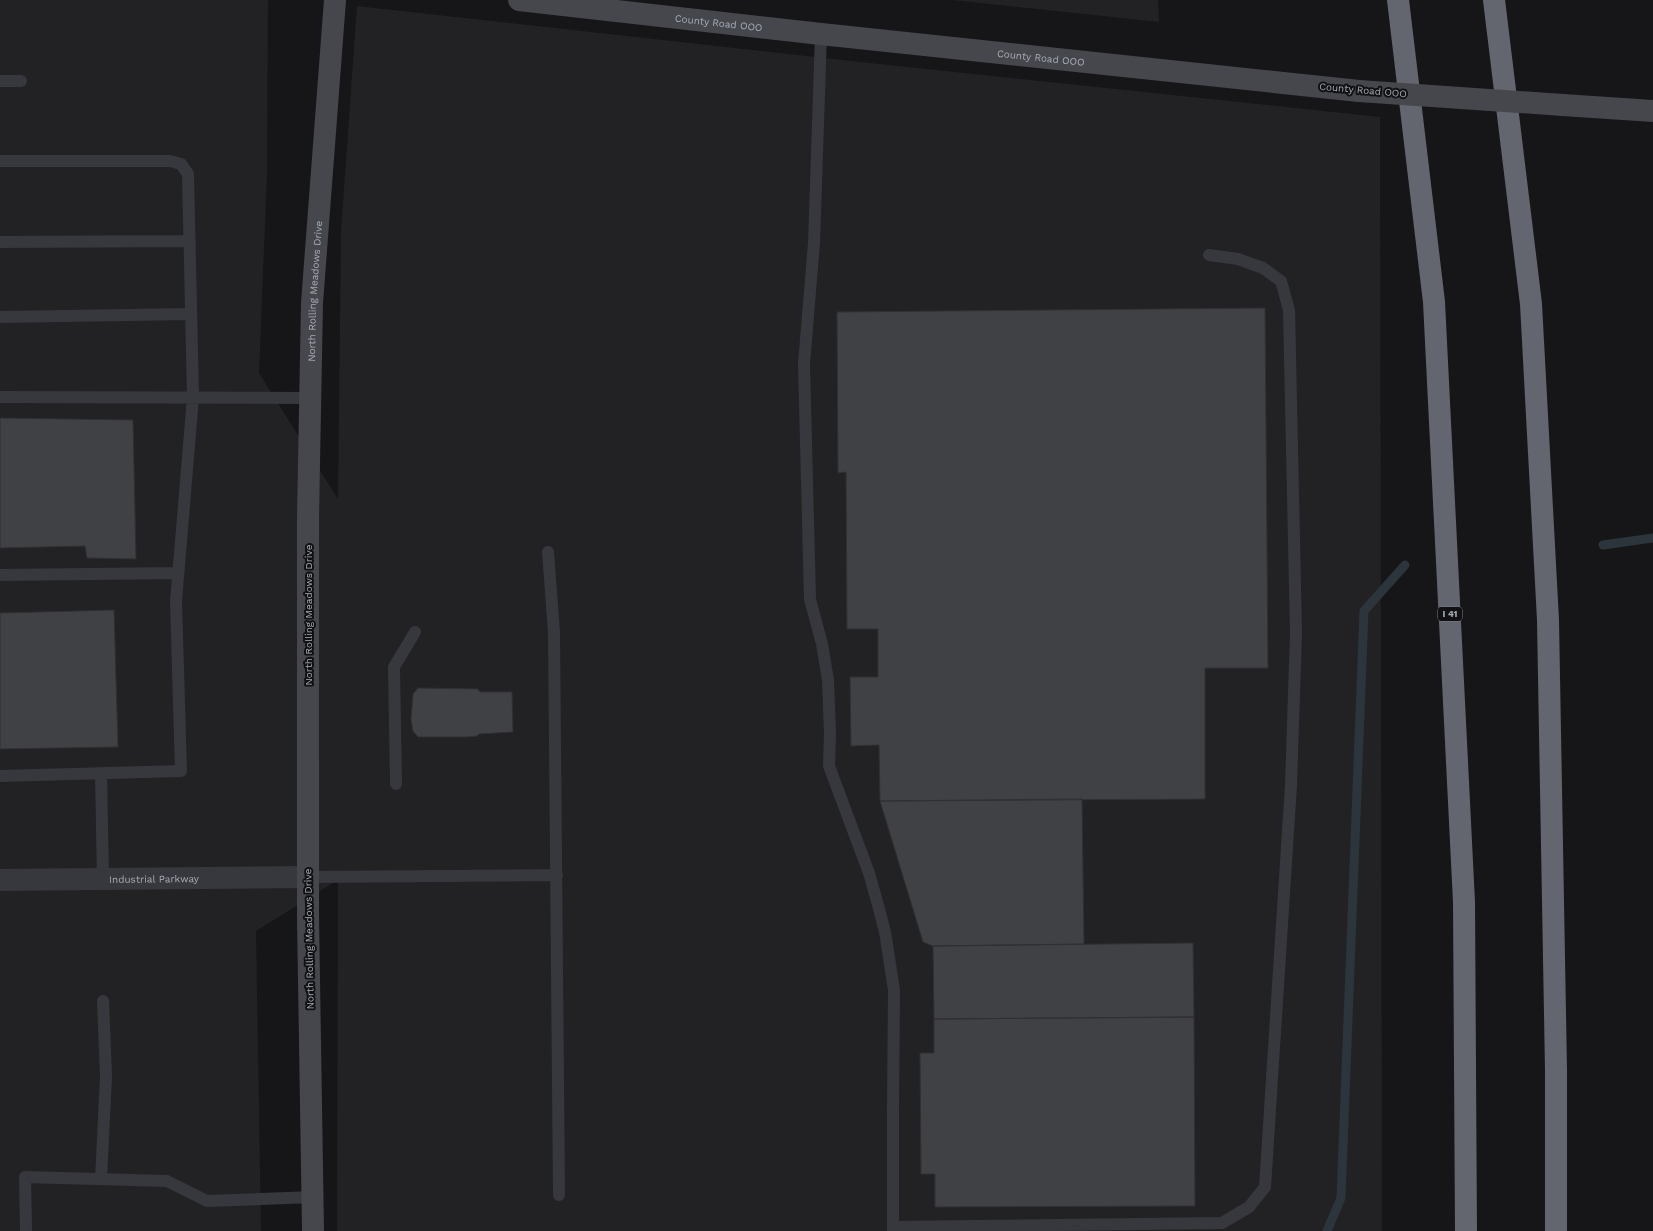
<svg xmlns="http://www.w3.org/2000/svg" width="1653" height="1231" font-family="'Work Sans',sans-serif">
  <rect width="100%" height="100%" fill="#161618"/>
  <!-- built -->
  <path fill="#222225" d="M0,0H268L267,175L259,373L338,499L341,231L357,6L842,60L1380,117L1382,1231H337L338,880L256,931L261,1231H0Z
    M952,0H1158L1159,22Z"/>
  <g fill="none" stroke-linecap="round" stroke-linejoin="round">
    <!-- stream -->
    <path stroke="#2c353c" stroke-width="9" d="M1603,545L1653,538
      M1327,1231L1341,1198L1364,611L1405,565"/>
  </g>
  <!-- building -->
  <path fill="#404145" stroke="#303034" d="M1265,308L1268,668H1205V799L880,801L879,745L851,746L850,677H878V629H847L846,472L838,473L837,312Z
    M0,418L133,420L136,559L87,558L85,546L0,548Z
    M114,610L118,747L0,749V613Z
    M418,688L478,689L480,692H512L513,732L479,734L477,736L467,737H418L413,731L411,719L413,694Z
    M1082,799L1084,944L933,946L923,942L880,801Z
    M1193,943L1194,1017L934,1019L933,946Z
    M1194,1017L1195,1206L935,1207V1174H921L920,1053H934V1019Z"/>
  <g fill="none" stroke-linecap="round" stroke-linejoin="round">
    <!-- service -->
    <path stroke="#37383d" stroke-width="12" d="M821,34L814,243L804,364L810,599L822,644L828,680L830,733L829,766L869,873L878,905L885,932L894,990L893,1110V1231
      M0,81H21
      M0,161H170L181,164L188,174L193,397L176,601L181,771L0,776
      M0,242L190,241
      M0,317L191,314
      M0,397L310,398
      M548,552L554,632L559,1195
      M0,575L178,573
      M101,773L103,879
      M396,784L394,667L415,632
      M308,877L557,875
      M101,1179L106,1077L103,1001
      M893,1227L1222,1223L1249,1207L1265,1187L1291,785L1296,633L1289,310L1281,281L1263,268L1238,259L1209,255
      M26,1231L25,1177L167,1181L207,1201L313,1197"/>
    <!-- minor -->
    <path stroke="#37383d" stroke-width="22" id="s1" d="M0,880L308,877"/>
    <!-- secondary -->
    <g stroke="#45474d" stroke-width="22">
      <path id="s2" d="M519,0L821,34L1359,91"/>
      <path d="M1563,105L1653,111"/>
      <path id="s3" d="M313,1231L308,917V517L312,303L335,0"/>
    </g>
    <!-- motorway -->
    <path stroke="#63666e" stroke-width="22" d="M1398,0L1434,302L1464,902L1466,1231
      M1494,0L1531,304L1548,620L1556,1070V1231"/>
    <!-- secondary-bridge -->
    <path stroke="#45474d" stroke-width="22" d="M1359,91L1563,105"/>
  </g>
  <g text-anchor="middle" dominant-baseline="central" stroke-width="4" stroke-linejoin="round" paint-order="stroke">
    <!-- shield labels -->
    <rect fill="#111113" stroke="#7b7e86" stroke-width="1" x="1438" y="607" width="24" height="14" rx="3"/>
    <g font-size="9" font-weight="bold" fill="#a8adb8">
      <text x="1450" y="614">I 41</text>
    </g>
    <!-- street labels -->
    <g font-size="10" fill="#a8adb8" stroke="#111113">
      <text stroke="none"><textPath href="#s2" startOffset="201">County Road OOO</textPath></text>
      <text stroke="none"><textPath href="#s2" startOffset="525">County Road OOO</textPath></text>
      <text transform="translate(1363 90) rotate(5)">County Road OOO</text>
      <text stroke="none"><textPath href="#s3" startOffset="940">North Rolling Meadows Drive</textPath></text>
      <text transform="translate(308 615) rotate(-90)">North Rolling Meadows Drive</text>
      <text stroke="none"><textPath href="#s1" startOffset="154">Industrial Parkway</textPath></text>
      <text transform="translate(309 939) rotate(-91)">North Rolling Meadows Drive</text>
    </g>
  </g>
</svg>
